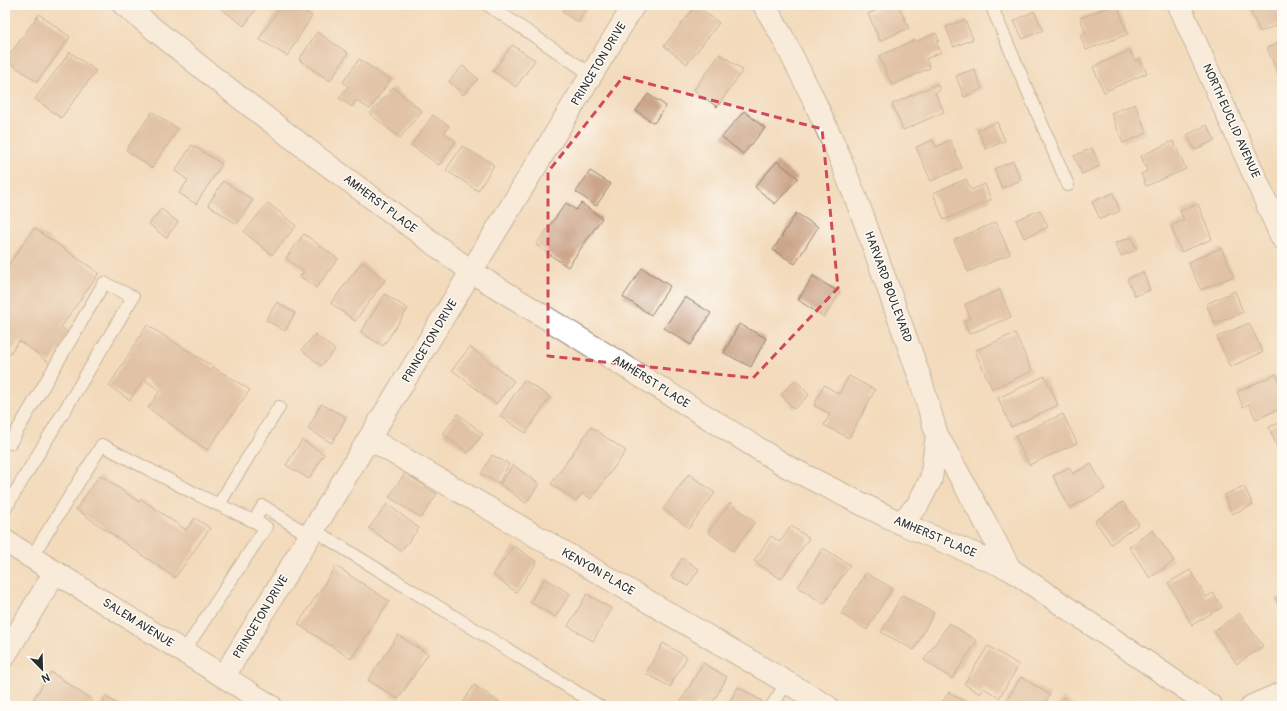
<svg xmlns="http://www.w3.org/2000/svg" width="1287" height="711" font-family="Pangolin,sans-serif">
  <rect width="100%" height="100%" fill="#fdfcf7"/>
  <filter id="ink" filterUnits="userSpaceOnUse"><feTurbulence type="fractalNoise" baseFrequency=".025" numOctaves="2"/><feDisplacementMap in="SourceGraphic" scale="8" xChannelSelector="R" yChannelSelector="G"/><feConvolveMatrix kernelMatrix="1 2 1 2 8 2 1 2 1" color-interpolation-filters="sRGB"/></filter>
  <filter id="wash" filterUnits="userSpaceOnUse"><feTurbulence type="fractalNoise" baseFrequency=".012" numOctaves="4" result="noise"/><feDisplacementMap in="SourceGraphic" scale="16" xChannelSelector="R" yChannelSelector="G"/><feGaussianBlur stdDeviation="0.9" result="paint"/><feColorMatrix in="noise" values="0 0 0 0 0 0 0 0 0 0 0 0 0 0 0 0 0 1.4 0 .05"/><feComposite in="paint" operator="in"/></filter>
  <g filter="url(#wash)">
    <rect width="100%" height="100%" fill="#f3dabb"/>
    <g id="blocks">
      <!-- building -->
      <path fill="#cca589" d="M221,5H259L244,26L219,7Z
        M281,5H295L312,16L287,56L259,39Z
        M567,5H588L589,6L578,22L562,12Z
        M696,5L719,23L687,64L664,46Z
        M887,5H898L909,28L880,41L868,14Z
        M1114,5H1117L1128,34L1086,50L1080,35L1086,33L1080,18Z
        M1248,5H1282V23L1260,32Z
        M1034,11L1043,30L1023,39L1014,21Z
        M39,14L70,37L37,82L6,60Z
        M965,20L973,39L954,47L946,27Z
        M317,32L348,53L330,81L299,60Z
        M936,33L939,41L936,42L941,52L926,59L930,68L892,85L879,56L915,40L916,42Z
        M1282,42V75L1279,76L1267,48Z
        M512,45L535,60L516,87L493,71Z
        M1130,50L1135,61L1140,59L1147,73L1104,92L1093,67Z
        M70,52L96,71L61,118L35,99Z
        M720,54L743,70L717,107L694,90Z
        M359,59L390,80L370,109L356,100L352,107L339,98L348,86L343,82Z
        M463,66L478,79L463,95L449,81Z
        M974,69L982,89L964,97L956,76Z
        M937,84L940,90L935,93L944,112L903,130L892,104Z
        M393,87L422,111L400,138L370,114Z
        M648,94L666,106L654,123L636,111Z
        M1135,104L1147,133L1123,143L1111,113Z
        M744,111L765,128L743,154L722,137Z
        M152,112L178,129L152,168L126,150Z
        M433,115L449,126L444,133L456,141L439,165L411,145Z
        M997,122L1005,141L986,149L978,130Z
        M1207,125L1215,140L1195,150L1187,135Z
        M933,140L936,147L950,140L962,168L931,181L916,147Z
        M1173,141L1186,169L1146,186L1141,174L1147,171L1141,156Z
        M192,145L222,164L196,204L179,193L188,180L175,171Z
        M462,146L494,165L478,191L446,170Z
        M1092,148L1100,166L1082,174L1074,156Z
        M777,161L798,178L775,204L755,187Z
        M1013,161L1021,180L1002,188L994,169Z
        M590,171L611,184L596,206L576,192Z
        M966,179L971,190L985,184L991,200L944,220L933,193Z
        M223,181L253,200L237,224L208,205Z
        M1113,193L1120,211L1100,219L1092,202Z
        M268,203L296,226L272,255L244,232Z
        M566,203L576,210L581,203L602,218L568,267L536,245Z
        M1198,204L1212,239L1181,252L1171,226L1184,220L1180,211Z
        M161,209L178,222L166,238L149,224Z
        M1040,210L1048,227L1024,238L1016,220Z
        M796,213L818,227L795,264L773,250Z
        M996,222L1010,254L968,272L954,240Z
        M34,228L99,273L61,327L70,334L50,363L19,341L5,360V298L7,295L5,293V270Z
        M304,234L338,259L316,288L300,276L304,272L286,258Z
        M1131,237L1137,250L1121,256L1115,243Z
        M1221,248L1234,276L1201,290L1188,262Z
        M362,262L385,280L355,321L331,303Z
        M642,268L670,286L651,315L623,297Z
        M1143,272L1150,290L1135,296L1127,279Z
        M813,276L840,293L824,317L798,300Z
        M1000,290L1011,317L969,334L964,321L970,318L965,304Z
        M1235,291L1243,312L1215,324L1206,304Z
        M385,294L408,309L383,346L361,332Z
        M685,297L711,313L691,345L664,328Z
        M277,302L295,313L285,331L266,320Z
        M1249,323L1263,352L1230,367L1217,337Z
        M739,324L766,338L751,367L724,353Z
        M147,325L250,390L207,450L148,408L160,391L144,379L130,400L109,386Z
        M1015,333L1032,371L992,389L975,351Z
        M315,334L335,350L321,366L302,350Z
        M470,347L514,381L496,404L452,370Z
        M1276,374L1282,389V408L1256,419L1249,404L1243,407L1237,392Z
        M849,376L875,390L849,438L824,425L830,414L814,405L824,385L839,394Z
        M1045,376L1058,405L1011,427L998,398Z
        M524,380L550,397L526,433L500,416Z
        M796,380L809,395L794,409L781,394Z
        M321,404L346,417L332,443L308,429Z
        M458,414L483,434L468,453L443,434Z
        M1063,414L1077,443L1029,465L1015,436Z
        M1282,422V456L1281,457L1269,427Z
        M591,427L626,451L591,499L582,493L576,501L551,484Z
        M302,440L324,454L309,479L286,465Z
        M492,455L509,464L499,483L481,474Z
        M1091,464L1105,489L1070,508L1053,476L1069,467L1073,474Z
        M513,465L539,484L526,503L500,484Z
        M405,473L437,494L421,518L389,497Z
        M689,474L715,493L689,528L663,509Z
        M100,475L139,502L141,499L186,530L195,518L210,528L175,578L76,509Z
        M1244,486L1253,505L1232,514L1224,495Z
        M1123,502L1139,524L1111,544L1095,521Z
        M730,503L755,522L733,551L708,532Z
        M387,504L419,528L401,551L369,528Z
        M791,526L809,538L781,579L754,561L771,536L780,542Z
        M1153,530L1174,561L1150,578L1129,547Z
        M514,546L537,562L516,592L493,575Z
        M823,548L850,565L824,604L798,587Z
        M682,558L699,569L688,586L671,576Z
        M336,566L389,601L351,659L298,624Z
        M1190,570L1206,597L1213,593L1222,607L1192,625L1168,583Z
        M866,573L892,588L867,630L841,614Z
        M545,578L570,594L555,617L530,602Z
        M587,594L612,609L593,641L568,626Z
        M902,595L934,613L914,650L881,632Z
        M1282,595V613L1275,598Z
        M1239,613L1263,646L1237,664L1214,631Z
        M949,623L977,641L952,679L924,660Z
        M398,635L428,654L398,699L368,680Z
        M663,643L687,657L670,687L646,673Z
        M988,646L1019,665L999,698L984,688L980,694L964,684Z
        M703,663L727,677L711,706H704L697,702L695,706H678Z
        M51,672L92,700L88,706H29Z
        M1021,677L1050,695L1043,706H1003Z
        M474,685L502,704L501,706H461Z
        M738,687L762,701L759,706H727Z
        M949,692L967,703L965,706H940Z
        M106,697L121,706H100Z
        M1063,697L1074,706H1056Z"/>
    </g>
  </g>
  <g filter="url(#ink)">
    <use href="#blocks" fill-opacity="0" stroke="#8f8273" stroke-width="1"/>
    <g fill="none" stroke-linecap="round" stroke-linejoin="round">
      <defs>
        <path id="lane" d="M488,5L592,75
          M991,5L1068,185
          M219,504L279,407
          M5,509L133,297L104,283L10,443
          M254,521L263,506L310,536
          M314,530L599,706
          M31,558L102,445L198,495L266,527L184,651
          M772,706L787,682"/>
        <path id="street" d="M124,5L217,80L317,157L472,272L788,467L900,523L1010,569L1211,706
          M764,5L782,36L811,94L838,153L863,217L920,378L937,435L983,518L1010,569
          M1179,5L1282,238
          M370,439L827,706
          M900,523L917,506L931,479L937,435
          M5,655L55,572
          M224,676L634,5"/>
        <path id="secondary" d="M1252,706L1282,693"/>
        <path id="primary" d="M5,541L271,706"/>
      </defs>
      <!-- lane casing -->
      <use href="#lane" stroke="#8f8273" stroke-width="14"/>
      <!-- street casing -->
      <use href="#street" stroke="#8f8273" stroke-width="24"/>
      <!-- secondary casing -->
      <use href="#secondary" stroke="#8f8273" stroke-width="24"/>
      <!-- primary casing -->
      <use href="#primary" stroke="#8f8273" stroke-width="24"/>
      <!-- lane -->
      <use href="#lane" stroke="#fff" stroke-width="12"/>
      <!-- street -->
      <use href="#street" stroke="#fff" stroke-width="22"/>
      <!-- secondary -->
      <use href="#secondary" stroke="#fff" stroke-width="22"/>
      <!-- primary -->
      <use href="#primary" stroke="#fff" stroke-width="22"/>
    </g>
  </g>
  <!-- marked area -->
  <path d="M0 0H1287V711H0ZM623,77L822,129L838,288L753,378L548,356V172Z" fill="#f3dabb" fill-opacity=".55" fill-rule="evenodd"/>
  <path fill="none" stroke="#d1495b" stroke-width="3" stroke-dasharray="8 5" stroke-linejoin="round" d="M623,77L822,129L838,288L753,378L548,356V172Z"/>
  <g text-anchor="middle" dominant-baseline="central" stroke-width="3" stroke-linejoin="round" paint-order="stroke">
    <!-- street labels -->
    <g font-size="12" fill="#2b2b2b" stroke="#fdfcf7">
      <text transform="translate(599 64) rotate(-59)">PRINCETON DRIVE</text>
      <text transform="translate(1231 121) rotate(66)">NORTH EUCLID AVENUE</text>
      <text transform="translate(380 204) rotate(37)">AMHERST PLACE</text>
      <text transform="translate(888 287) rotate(70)">HARVARD BOULEVARD</text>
      <text transform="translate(430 341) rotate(-59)">PRINCETON DRIVE</text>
      <text transform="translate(651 382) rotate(32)">AMHERST PLACE</text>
      <text transform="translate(935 537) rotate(23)">AMHERST PLACE</text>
      <text transform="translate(598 572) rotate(30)">KENYON PLACE</text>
      <text transform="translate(261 617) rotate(-59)">PRINCETON DRIVE</text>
      <text transform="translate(138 623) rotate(32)">SALEM AVENUE</text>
    </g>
  </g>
  <!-- margin -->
  <rect width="1287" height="711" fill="none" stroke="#fdfcf7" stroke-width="20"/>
  <!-- north arrow -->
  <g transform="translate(42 669) rotate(157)" stroke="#fdfcf7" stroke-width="3" paint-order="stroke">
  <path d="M0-3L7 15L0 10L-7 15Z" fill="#2b2b2b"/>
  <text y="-6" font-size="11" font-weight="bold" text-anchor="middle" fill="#2b2b2b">N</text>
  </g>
</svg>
